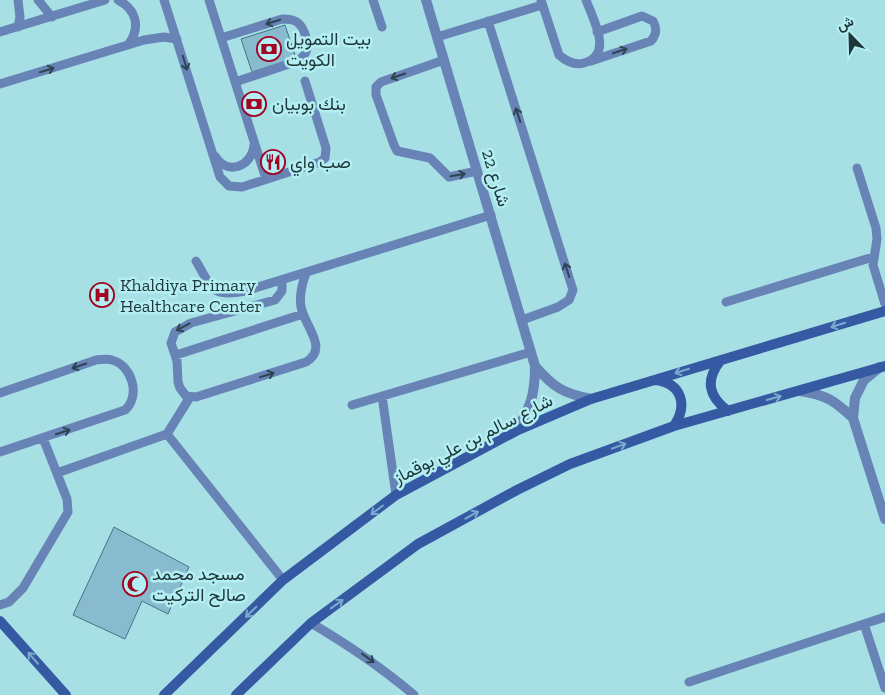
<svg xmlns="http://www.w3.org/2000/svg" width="885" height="695" font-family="'Zilla Slab',Vazirmatn,serif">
  <rect width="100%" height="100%" fill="#a6e0e5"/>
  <!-- building -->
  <path fill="#89bbce" stroke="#437485" d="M285,25L296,58L252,72L241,39Z
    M114,527L189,567L168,614L142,601L125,639L73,615Z"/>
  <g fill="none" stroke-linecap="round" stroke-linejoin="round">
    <!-- lane -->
    <path stroke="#6883b6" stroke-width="9" d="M38,0L52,17
      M118,0C137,10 141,28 128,45
      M164,0L220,177L229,186L242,187L320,162L325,158L326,148L305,81
      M209,0L266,179
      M373,0L382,27
      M541,0L559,55C566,61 574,66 584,63C614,55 593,19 586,0
      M488,21L573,290L569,300L558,307L522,320
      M18,27L20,17L18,0
      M0,32L105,0
      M437,37L542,5
      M221,38L282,19C288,19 292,19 297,22C305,28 311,47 304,55C302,58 300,59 298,61L235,82
      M444,60L381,82L376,87V95L394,145L397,151L430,158L449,177L477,171
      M591,61L651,41C657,34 657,28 653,21L642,16L597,32
      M0,84L144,40L164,37L177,39
      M215,156C227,176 252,167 254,145
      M857,168L876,228L877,239L873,265L885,304
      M196,261C212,288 211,298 245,291L491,215
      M282,280V291L275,300L191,323L175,332L171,343L177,361L178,382L180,388L186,396L196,397L306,362C329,348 305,327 301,307C299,295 302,284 306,273
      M726,302L873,257
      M176,355L303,314
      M0,393L96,360C101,360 107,358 112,360C132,365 141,396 125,410L0,452
      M382,396L396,495
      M352,405L531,352
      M167,434L283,580
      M57,473L167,434L190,397
      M0,605L9,602L23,588L68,512L67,499L43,438
      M311,623C350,646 380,666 414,695
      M864,624L885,688
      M689,682L885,617"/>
    <!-- street -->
    <path stroke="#6883b6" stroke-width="10" d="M426,0L535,366C535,395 531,406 516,431
      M535,366C554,388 563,393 591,399
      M880,367L864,380L855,398L853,418L885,519
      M800,391C826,395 834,400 853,418"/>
    <!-- secondary -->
    <path stroke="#355aa3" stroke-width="10" d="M721,360C705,380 708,396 728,411
      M655,380C682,383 688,405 674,426
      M0,621L66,695
      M164,695L283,580L396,495L516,431L591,399L885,311
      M236,695L311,623L418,544L517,490L570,464L674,426L885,366"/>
  </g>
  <!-- one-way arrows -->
  <defs><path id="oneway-shaft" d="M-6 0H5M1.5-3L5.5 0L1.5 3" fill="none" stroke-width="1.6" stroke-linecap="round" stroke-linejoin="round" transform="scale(1.25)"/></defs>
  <g stroke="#2d4551">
    <use href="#oneway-shaft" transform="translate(273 22) rotate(163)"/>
    <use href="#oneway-shaft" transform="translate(620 51) rotate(-18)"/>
    <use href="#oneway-shaft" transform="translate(185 63) rotate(73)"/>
    <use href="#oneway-shaft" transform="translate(47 70) rotate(-17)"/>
    <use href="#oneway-shaft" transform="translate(398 76) rotate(161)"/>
    <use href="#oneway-shaft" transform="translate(518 115) rotate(-108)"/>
    <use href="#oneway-shaft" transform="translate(458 175) rotate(-10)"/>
    <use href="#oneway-shaft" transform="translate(567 270) rotate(-108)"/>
    <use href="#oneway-shaft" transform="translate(183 327) rotate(152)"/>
    <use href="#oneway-shaft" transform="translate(79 366) rotate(161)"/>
    <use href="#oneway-shaft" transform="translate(267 375) rotate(-17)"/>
    <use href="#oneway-shaft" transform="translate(63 432) rotate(-18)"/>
    <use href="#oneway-shaft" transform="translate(368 658) rotate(36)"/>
  </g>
  <g stroke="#7aabcf">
    <use href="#oneway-shaft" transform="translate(838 325) rotate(163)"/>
    <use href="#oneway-shaft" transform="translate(682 371) rotate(163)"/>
    <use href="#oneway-shaft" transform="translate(774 398) rotate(-16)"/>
    <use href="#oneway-shaft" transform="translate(619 446) rotate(-20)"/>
    <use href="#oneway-shaft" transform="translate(377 510) rotate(143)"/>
    <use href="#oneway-shaft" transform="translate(472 515) rotate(-29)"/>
    <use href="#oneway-shaft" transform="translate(337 604) rotate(-36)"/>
    <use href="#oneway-shaft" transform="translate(251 612) rotate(136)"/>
    <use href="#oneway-shaft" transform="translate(33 658) rotate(-131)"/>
  </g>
  <!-- icons -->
  <defs>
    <symbol id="bank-ring" viewBox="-11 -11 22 22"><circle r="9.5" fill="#b3eef3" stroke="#a20421" stroke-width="1.5"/><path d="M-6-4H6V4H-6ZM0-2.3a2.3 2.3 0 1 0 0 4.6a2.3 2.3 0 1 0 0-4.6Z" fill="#a20421"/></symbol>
    <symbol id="restaurant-ring" viewBox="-11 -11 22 22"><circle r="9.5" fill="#b3eef3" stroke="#a20421" stroke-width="1.5"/><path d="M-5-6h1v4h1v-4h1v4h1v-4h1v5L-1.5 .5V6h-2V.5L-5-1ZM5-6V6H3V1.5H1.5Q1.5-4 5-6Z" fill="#a20421"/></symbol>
    <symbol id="hospital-ring" viewBox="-11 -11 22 22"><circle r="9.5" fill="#b3eef3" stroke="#a20421" stroke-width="1.5"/><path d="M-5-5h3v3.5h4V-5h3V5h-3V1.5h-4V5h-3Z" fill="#a20421"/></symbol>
    <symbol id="mosque-ring" viewBox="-11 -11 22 22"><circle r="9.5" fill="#b3eef3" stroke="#a20421" stroke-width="1.5"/><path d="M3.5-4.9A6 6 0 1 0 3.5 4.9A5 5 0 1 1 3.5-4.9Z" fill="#a20421"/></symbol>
  </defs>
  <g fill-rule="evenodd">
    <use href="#bank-ring" x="255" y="35" width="28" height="28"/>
    <use href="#bank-ring" x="240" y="90" width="28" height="28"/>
    <use href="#restaurant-ring" x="259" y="148" width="28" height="28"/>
    <use href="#hospital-ring" x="88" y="281" width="28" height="28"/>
    <use href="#mosque-ring" x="121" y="570" width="28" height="28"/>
  </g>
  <g text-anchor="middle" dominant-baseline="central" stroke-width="5" stroke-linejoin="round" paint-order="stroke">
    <!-- poi labels -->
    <g font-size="18" fill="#1e3638" stroke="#b3eef3" text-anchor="start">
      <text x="286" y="39">بيت التمويل<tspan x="286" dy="21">الكويت</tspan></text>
      <text x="272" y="104">بنك بوبيان</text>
      <text x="290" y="162">صب واي</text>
      <text x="120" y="285">Khaldiya Primary<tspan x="120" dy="21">Healthcare Center</tspan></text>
      <text x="152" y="574">مسجد محمد<tspan x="152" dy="21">صالح التركيت</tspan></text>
    </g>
    <!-- street labels -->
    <g font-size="18" fill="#1e3638" stroke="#b3eef3">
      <text transform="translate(496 178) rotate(73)">شارع 22</text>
      <text transform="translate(473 439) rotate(-27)">شارع سالم بن علي بوقماز</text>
    </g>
  </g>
  <!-- north arrow -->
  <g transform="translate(850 35) rotate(337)" stroke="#b3eef3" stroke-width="4" paint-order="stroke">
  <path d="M0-4L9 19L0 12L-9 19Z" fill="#1e3638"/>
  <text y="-8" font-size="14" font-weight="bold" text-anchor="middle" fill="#1e3638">ش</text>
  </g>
</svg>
